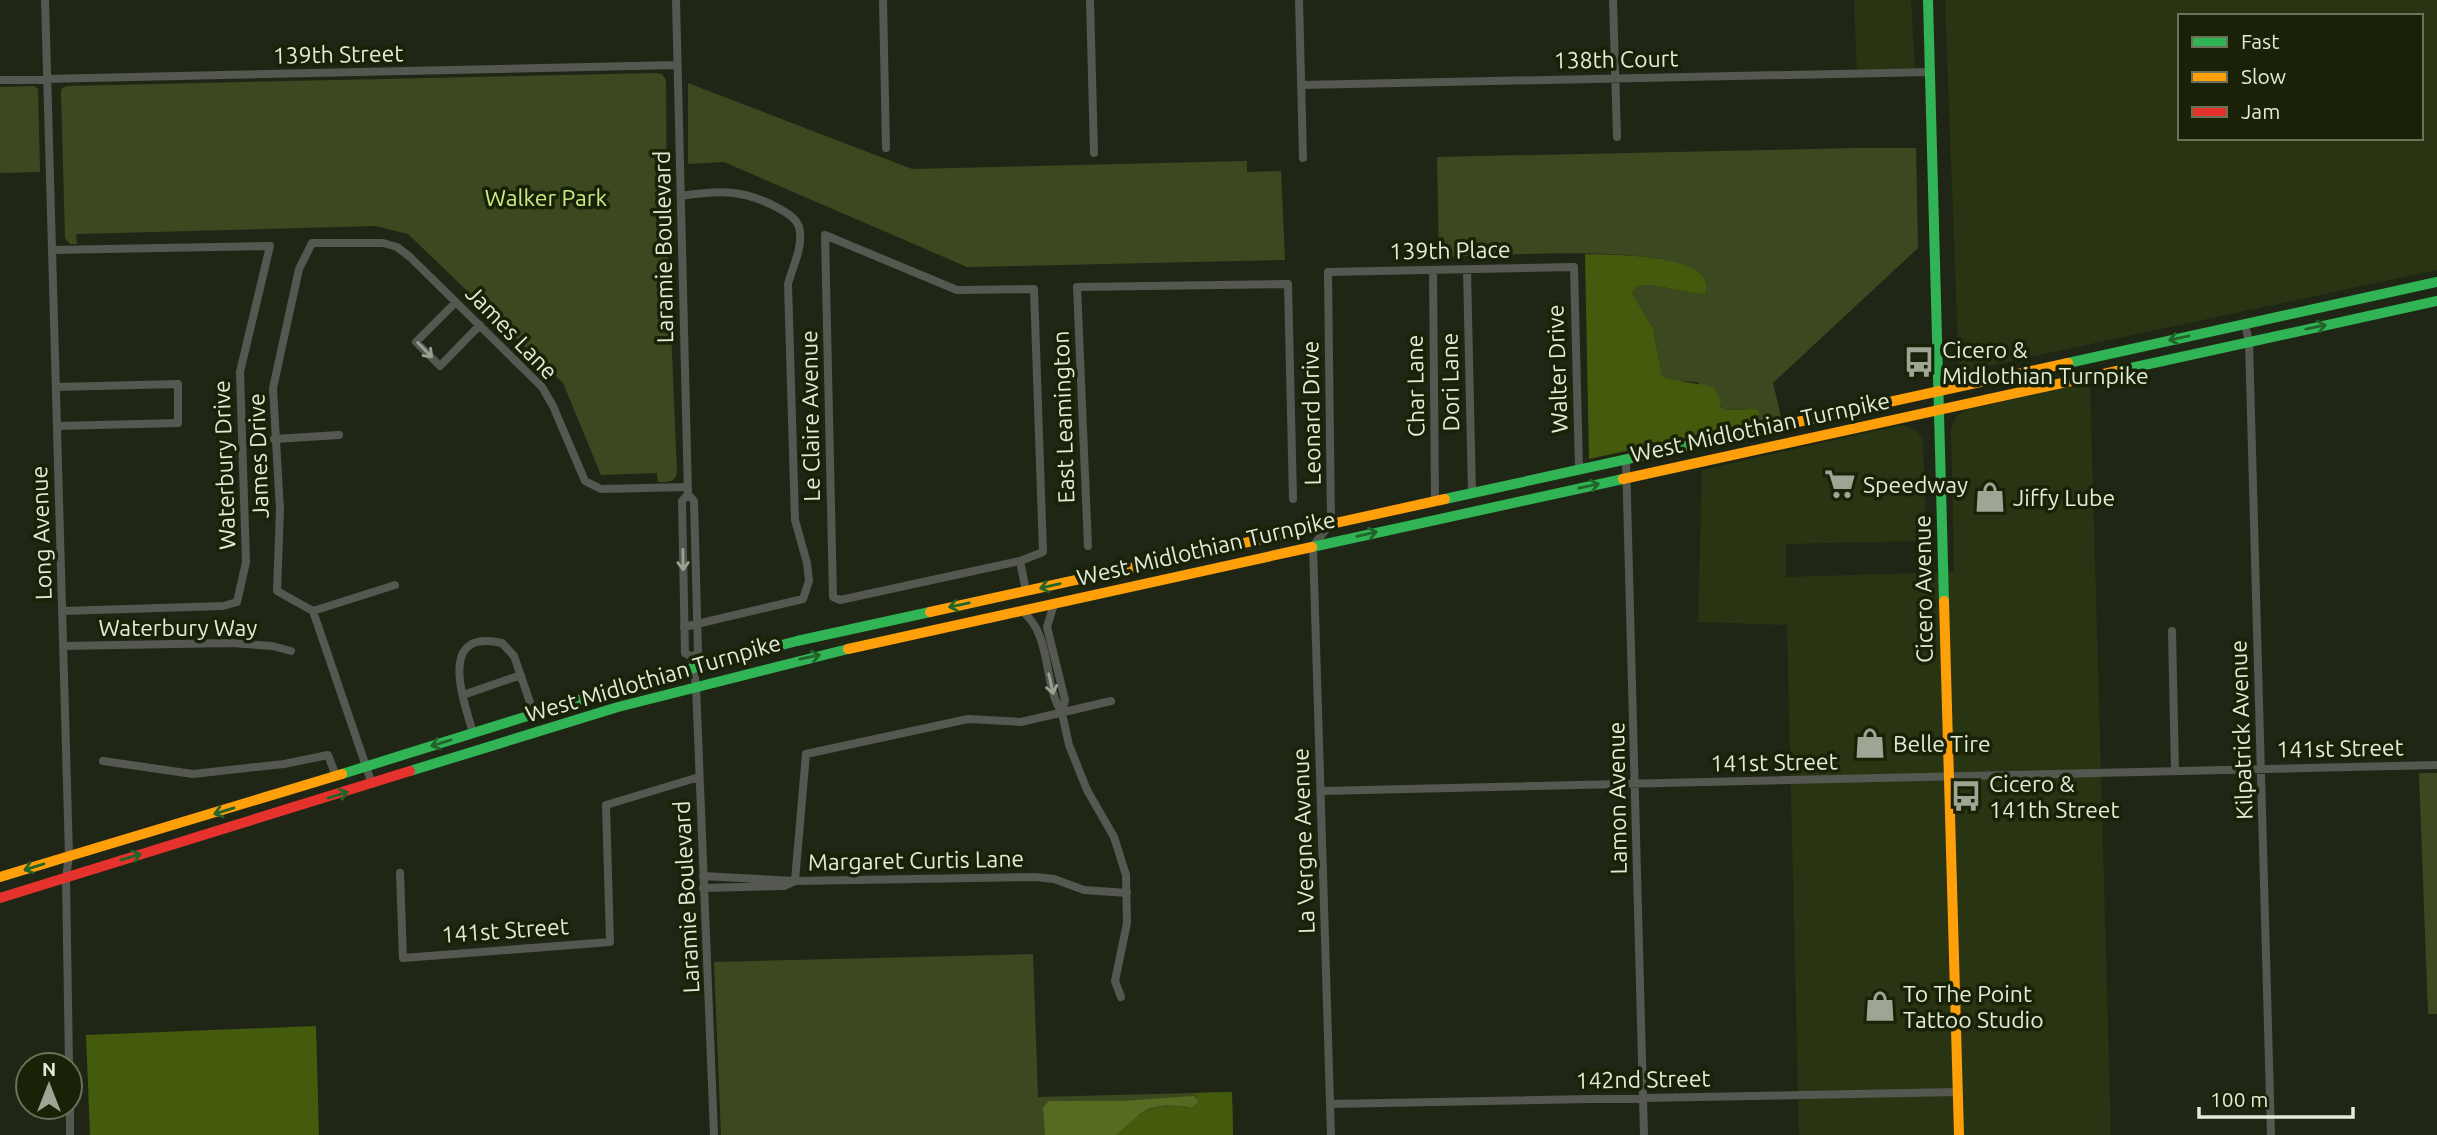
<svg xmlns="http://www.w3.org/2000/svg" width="2437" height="1135" font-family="Ubuntu,sans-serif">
  <rect width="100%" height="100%" fill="#202616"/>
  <!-- built -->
  <path fill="#293413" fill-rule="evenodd" d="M1854,0H1911L1915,68L1857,70Z
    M1945,0H2437V270L1959,372ZM2180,16H2421V138H2180Z
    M2090,382L2111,1135H1799L1787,625L1698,622L1702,470L1901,425L1914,429L1923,438L1926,541L1786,544V577L1954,572L1951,429L1955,418L1965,410Z"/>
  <!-- green -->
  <path fill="#3c4920" d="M656,73L662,74L666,80L667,234L677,473C674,483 668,482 658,482L657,473L601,475L563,383L408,234L375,226L79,234H76L77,244H70L65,238L61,92L62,88L67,86Z
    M688,83L912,169L1247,161V172L1281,171L1285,260L967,267L724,162L688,164Z
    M34,86L38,89L40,172L0,173V87Z
    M1857,148H1916L1918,248L1773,383L1781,417L1752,423L1759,414L1746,409L1725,410L1697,382L1676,381L1662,376L1653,328L1632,293L1638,285H1652L1705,295C1707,283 1704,275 1692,269C1651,244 1493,256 1439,257L1437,157Z
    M2419,773H2437V1014H2428Z
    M1033,954L1038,1097L1232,1092L1233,1135H721L714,962Z"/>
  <!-- forest -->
  <path fill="#445b0d" d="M1585,254C1610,255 1700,253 1706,284C1707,288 1705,292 1705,295L1652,285H1638L1632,293L1653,328L1662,376C1679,383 1697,382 1714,388L1721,401L1720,406L1726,410L1756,409L1760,414L1752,423L1589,459Z
    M316,1026L319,1135H90L86,1035Z
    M1232,1092L1233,1135H1116C1137,1114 1155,1101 1186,1108L1197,1098L1194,1093Z"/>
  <!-- water -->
  <path fill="#546b21" d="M1194,1096L1198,1102L1192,1107L1166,1105L1150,1108L1141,1113L1116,1135H1045L1043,1108L1049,1101H1122Z"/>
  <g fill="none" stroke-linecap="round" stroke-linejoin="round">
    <!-- street -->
    <path stroke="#545850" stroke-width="8" d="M45,0L69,856L66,878L69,1065
      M676,0L688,494L694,501L698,652L692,657
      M883,0L886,148
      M1090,0L1094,153
      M1299,0L1303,158
      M1613,0L1617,137
      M0,80L677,65
      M1302,85L1931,72
      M681,196C720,190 744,189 780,209C789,214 799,220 800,232C802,250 792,268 788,284L795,520L807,563L809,581L803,599L684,627
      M52,250L270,246L240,372L246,562L237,602L223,606L62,611
      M1433,270L1435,501
      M1467,270L1472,493
      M456,302L416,342L440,366L480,325
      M2245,324L2249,342L2271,1135
      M56,387L178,384V423L57,426
      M274,439L339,435
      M1626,460L1644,1135
      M688,494L682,501L685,653L692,657L696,686L714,1135
      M1088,546L1077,287L1288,284L1293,499
      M1020,561L840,600L833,597L825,235L957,290L1034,289L1043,552L1020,561L1026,591
      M395,585L313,611L277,591L280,510L273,388L299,269L312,243H383L397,247L410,257L542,387L553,406L585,481L601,489L688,487
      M1054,604L1047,627L1065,700L1062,713L1069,745L1087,790L1114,837L1126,875L1127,923L1115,981L1121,997
      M313,611L372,784
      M1022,611C1053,636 1042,682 1062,713
      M2172,631L2175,771
      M63,646L231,643L272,646L291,651
      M463,695L521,675
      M473,733C464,701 436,628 502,643L514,656L534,714
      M103,761L193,774L284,764L328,755L336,776
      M1321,791L2437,765
      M400,873L403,958L610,942L606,805L699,777
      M703,876L795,881L1036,877L1054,879L1084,890L1127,893
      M795,881L806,754L968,719L1021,722L1111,701
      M703,888L784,886L795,881
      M1330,1104L1958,1092
      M70,1107V1135
      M1331,1135L1313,546L1331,523L1328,272L1574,267L1579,469"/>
    <!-- fast -->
    <path stroke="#30b455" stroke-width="10" d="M1928,0L1944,601
      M2068,363L2437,282
      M2117,371L2437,301
      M1445,499L1779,426
      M1312,547L1623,479
      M410,771L618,707L848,649
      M342,774L614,689L797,641L930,612"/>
    <!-- slow -->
    <path stroke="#ff9f0a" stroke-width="10" d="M1779,426L2068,363
      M1623,479L2117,371
      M1944,601L1959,1135
      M930,612L1445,499
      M848,649L1312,547
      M0,877L342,774"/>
    <!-- jam -->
    <path stroke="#e5322d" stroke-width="10" d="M0,898L410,771"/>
  </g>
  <!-- one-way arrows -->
  <defs><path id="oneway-shaft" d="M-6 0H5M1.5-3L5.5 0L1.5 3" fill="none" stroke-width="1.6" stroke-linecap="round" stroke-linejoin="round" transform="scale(1.75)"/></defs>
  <g stroke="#23642a">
    <use href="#oneway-shaft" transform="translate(2316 327) rotate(-12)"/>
    <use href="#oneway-shaft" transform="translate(2179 338) rotate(168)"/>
    <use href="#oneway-shaft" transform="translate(1589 486) rotate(-12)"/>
    <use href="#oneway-shaft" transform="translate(1367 534) rotate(-13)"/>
    <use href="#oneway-shaft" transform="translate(1050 586) rotate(167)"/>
    <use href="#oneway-shaft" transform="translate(959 605) rotate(168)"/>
    <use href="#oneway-shaft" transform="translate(810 657) rotate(-12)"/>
    <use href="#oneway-shaft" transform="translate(441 743) rotate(163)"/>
    <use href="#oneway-shaft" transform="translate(338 795) rotate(-17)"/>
    <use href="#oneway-shaft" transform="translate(224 811) rotate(163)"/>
    <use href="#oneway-shaft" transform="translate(131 857) rotate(-17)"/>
    <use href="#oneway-shaft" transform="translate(34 867) rotate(163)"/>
  </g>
  <g stroke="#9ca194">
    <use href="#oneway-shaft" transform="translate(425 350) rotate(46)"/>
    <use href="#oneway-shaft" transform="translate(683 560) rotate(89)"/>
    <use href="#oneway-shaft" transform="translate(1051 684) rotate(77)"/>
  </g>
  <!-- icons -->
  <defs>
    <symbol id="bus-bare" viewBox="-9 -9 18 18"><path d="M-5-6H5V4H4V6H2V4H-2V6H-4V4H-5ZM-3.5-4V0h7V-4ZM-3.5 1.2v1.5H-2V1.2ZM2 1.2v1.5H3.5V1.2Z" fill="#9fa595" stroke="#192206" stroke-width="2.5" paint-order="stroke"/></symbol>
    <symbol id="supermarket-bare" viewBox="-9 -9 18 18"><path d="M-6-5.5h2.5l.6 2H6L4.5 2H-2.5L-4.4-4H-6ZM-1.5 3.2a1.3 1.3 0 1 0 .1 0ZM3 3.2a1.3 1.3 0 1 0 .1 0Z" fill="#9fa595" stroke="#192206" stroke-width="2.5" paint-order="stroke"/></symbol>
    <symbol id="shop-bare" viewBox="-9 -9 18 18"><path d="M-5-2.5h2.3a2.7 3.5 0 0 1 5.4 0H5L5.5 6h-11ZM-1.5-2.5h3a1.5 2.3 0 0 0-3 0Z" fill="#9fa595" stroke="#192206" stroke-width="2.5" paint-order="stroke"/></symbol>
  </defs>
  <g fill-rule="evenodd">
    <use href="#bus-bare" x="1897" y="340" width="44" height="44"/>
    <use href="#supermarket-bare" x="1818" y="462" width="44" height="44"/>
    <use href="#shop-bare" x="1968" y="475" width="44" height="44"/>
    <use href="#shop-bare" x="1848" y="721" width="44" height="44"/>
    <use href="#bus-bare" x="1944" y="774" width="44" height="44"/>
    <use href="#shop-bare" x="1858" y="984" width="44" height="44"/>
  </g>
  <g text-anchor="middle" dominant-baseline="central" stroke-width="7" stroke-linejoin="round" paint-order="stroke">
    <!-- street labels -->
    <g font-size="23" fill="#e3ead9" stroke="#192206">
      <text transform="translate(338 54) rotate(-1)">139th Street</text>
      <text transform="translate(1616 59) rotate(-1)">138th Court</text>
      <text transform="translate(663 247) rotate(-91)">Laramie Boulevard</text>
      <text transform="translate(1450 250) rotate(-1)">139th Place</text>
      <text transform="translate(512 332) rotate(46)">James Lane</text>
      <text transform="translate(1557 369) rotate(-92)">Walter Drive</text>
      <text transform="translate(1450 382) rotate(-91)">Dori Lane</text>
      <text transform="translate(1415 386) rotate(-91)">Char Lane</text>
      <text transform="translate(1311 413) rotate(-91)">Leonard Drive</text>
      <text transform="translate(810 416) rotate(-91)">Le Claire Avenue</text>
      <text transform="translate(1063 417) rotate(-92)">East Leamington</text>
      <text transform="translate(1760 427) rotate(-12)">West Midlothian Turnpike</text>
      <text transform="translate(258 456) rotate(-92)">James Drive</text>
      <text transform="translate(224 465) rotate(-92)">Waterbury Drive</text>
      <text transform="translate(41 533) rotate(-92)">Long Avenue</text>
      <text transform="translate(1206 548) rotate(-13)">West Midlothian Turnpike</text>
      <text transform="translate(1923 589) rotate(-91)">Cicero Avenue</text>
      <text x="178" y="627">Waterbury Way</text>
      <text transform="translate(653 678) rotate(-16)">West Midlothian Turnpike</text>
      <text transform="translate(2241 730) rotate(-92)">Kilpatrick Avenue</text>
      <text transform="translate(2340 748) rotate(-1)">141st Street</text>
      <text transform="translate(1774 762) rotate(-1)">141st Street</text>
      <text transform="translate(1617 798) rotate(-91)">Lamon Avenue</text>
      <text transform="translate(1303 841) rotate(-92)">La Vergne Avenue</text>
      <text transform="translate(916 860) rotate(-1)">Margaret Curtis Lane</text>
      <text transform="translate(686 897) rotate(-93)">Laramie Boulevard</text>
      <text transform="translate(505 930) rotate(-4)">141st Street</text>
      <text transform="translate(1643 1079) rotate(-1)">142nd Street</text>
    </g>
    <!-- park labels -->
    <g font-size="23" fill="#c6ed82" stroke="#192206">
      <text x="546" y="197">Walker Park</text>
    </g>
    <!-- poi labels -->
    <g font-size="23" fill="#e3ead9" stroke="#192206" text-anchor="start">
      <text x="1942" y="349">Cicero &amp;<tspan x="1942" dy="26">Midlothian Turnpike</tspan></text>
      <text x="1863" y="484">Speedway</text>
      <text x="2013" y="497">Jiffy Lube</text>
      <text x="1893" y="743">Belle Tire</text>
      <text x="1989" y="783">Cicero &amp;<tspan x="1989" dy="26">141th Street</tspan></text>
      <text x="1903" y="993">To The Point<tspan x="1903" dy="26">Tattoo Studio</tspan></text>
    </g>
  </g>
  <!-- legend -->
  <rect x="2178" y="14" width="245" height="126" fill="#192206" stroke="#6a725a" stroke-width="2"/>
  <rect x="2192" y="37" width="35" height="10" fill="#30b455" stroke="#6a725a" stroke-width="2"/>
  <text x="2241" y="49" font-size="21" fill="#e3ead9">Fast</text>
  <rect x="2192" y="72" width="35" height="10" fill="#ff9f0a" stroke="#6a725a" stroke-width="2"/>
  <text x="2241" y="84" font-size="21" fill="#e3ead9">Slow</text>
  <rect x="2192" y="107" width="35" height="10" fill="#e5322d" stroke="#6a725a" stroke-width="2"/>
  <text x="2241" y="119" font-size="21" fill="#e3ead9">Jam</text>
  <!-- north arrow -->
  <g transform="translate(49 1086)"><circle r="33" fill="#192206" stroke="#6a725a" stroke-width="2"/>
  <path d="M0-5L12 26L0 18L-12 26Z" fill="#9fa595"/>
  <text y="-10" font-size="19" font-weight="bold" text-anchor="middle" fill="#e3ead9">N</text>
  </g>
  <!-- scale -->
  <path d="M2199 1107v10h154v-10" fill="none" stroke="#e3ead9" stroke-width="3.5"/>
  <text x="2210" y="1107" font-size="21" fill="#e3ead9" stroke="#192206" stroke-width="5" paint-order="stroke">100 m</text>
</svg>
